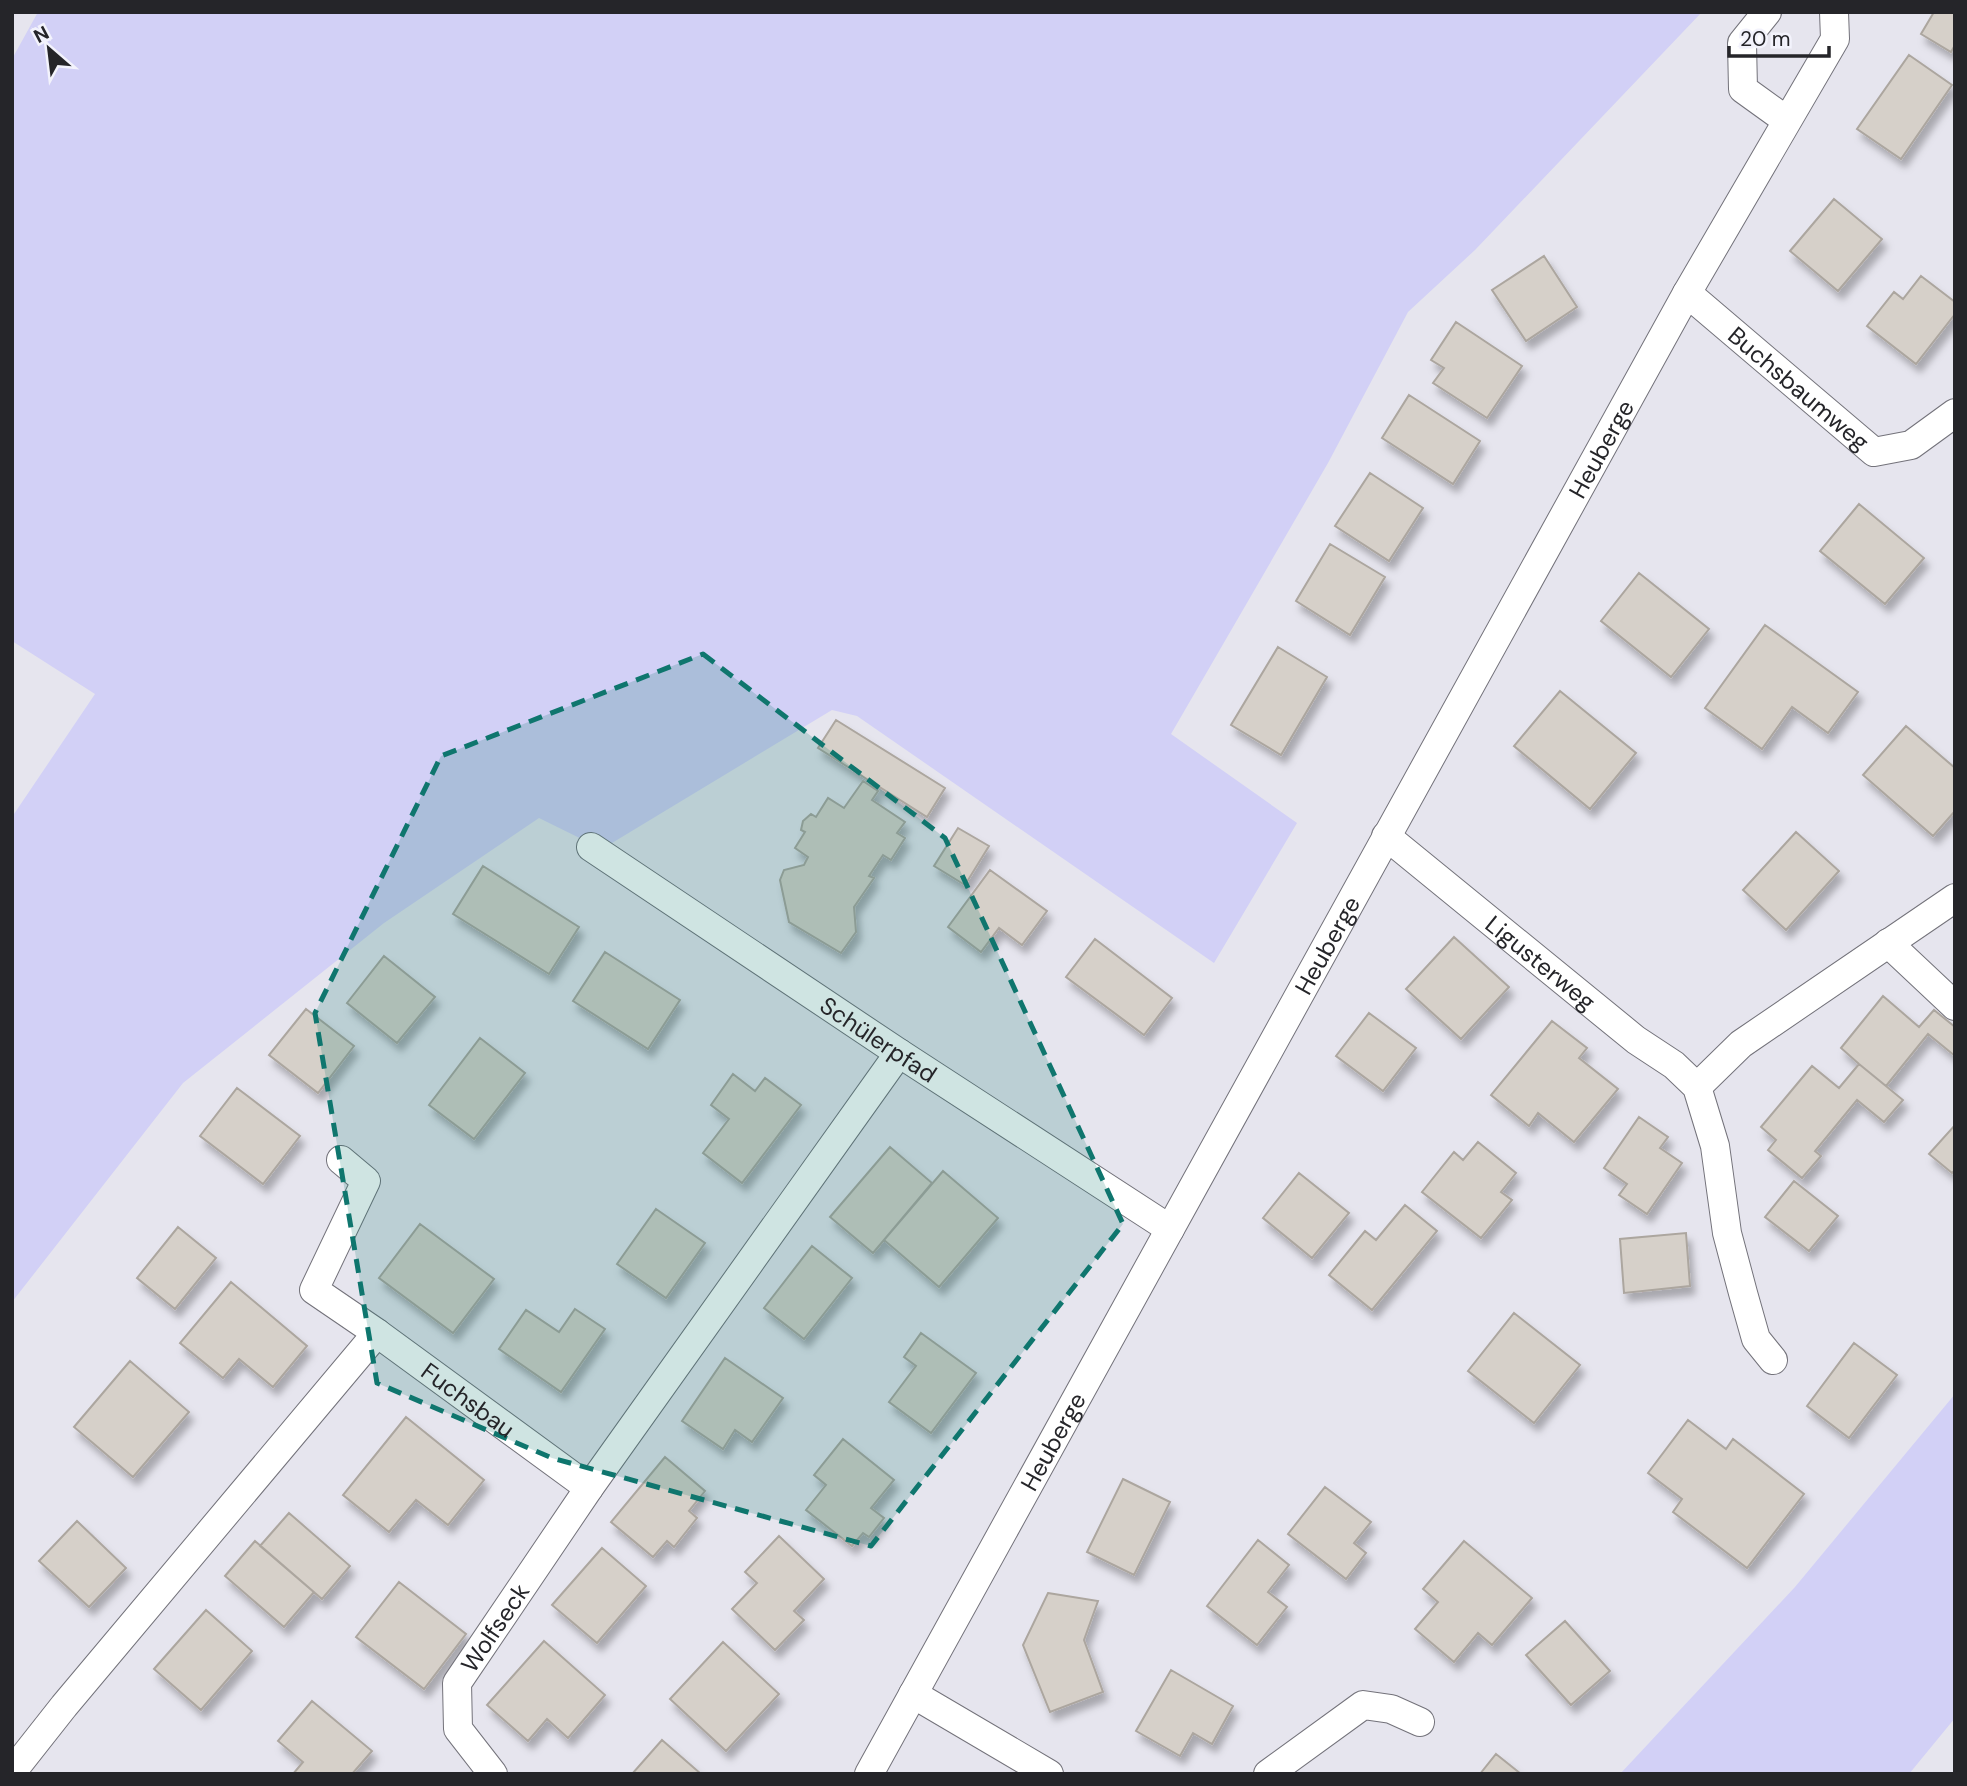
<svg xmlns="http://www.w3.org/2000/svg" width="1967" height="1786" font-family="'DM Sans',sans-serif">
  <defs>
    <filter id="shadow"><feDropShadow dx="4.5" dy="8" stdDeviation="3.5" flood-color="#0004"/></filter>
  </defs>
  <rect width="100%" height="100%" fill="#e6e5ee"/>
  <!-- green -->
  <path fill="#d2d0f6" d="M38,12H1702L1475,250L1408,312L1328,463L1171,734L1297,823L1214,963L857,716L832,710L602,849L539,818L384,923L183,1083L12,1302V817L95,694L12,641V59Z
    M1955,1394V1718L1909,1774H1620L1795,1587Z"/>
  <!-- building -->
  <path fill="#d6d0c9" stroke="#aca69f" stroke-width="2" filter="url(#shadow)" d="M1934,12H1955V45L1951,52L1921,34Z
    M1909,55L1952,85L1901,159L1857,129Z
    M1834,199L1882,239L1838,291L1790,251Z
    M1544,256L1577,307L1526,341L1492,290Z
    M1921,276L1955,302V314L1916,364L1867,326L1894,292L1903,299Z
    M1456,322L1522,366L1487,418L1433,383L1444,368L1431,360Z
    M1409,395L1480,441L1453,484L1382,438Z
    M1370,473L1423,508L1389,561L1335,526Z
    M1859,504L1924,558L1885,604L1820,551Z
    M1330,544L1385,577L1350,635L1296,601Z
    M1639,573L1709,629L1671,677L1601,621Z
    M1765,625L1858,692L1828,733L1792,707L1762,749L1705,708Z
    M1278,647L1327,677L1281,755L1231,725Z
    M1560,691L1636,753L1590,809L1514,746Z
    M836,720L945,788L927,817L818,748Z
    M1906,726L1955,768V811L1933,836L1863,775Z
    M863,781L878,791L872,800L905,822L897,833L905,838L891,860L883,855L869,876L874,878L854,907L856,932L841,953L789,922L780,880L784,870L804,865L808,857L795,848L805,832L801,830L803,821L811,814L816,817L828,798L844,808Z
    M958,828L989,846L965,885L934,866Z
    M1796,832L1839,871L1786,930L1743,890Z
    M483,866L579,927L549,974L453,914Z
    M990,870L1047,911L1022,945L999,928L981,952L948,927Z
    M1454,937L1509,987L1461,1039L1406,989Z
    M1095,939L1172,998L1144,1035L1066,977Z
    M605,952L680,1000L648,1049L573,1001Z
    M384,956L435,997L397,1043L347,1003Z
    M1883,996L1919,1027L1934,1010L1955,1027V1056L1928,1034L1886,1086L1859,1064L1841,1048Z
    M306,1009L354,1046L318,1093L269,1055Z
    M1369,1013L1416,1048L1383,1091L1336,1056Z
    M1552,1021L1587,1048L1579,1058L1618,1089L1574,1142L1538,1113L1529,1126L1491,1095Z
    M480,1038L525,1073L474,1139L429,1105Z
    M1859,1064L1903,1100L1884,1122L1857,1100L1815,1151L1821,1156L1802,1178L1768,1150L1776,1140L1761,1127L1812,1066L1839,1088Z
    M733,1074L755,1091L765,1078L801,1105L742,1183L703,1153L729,1119L711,1105Z
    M237,1088L300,1136L263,1184L200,1136Z
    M1639,1117L1668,1137L1660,1148L1682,1163L1647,1214L1619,1195L1627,1184L1604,1168Z
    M1955,1125V1170L1952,1173L1929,1154Z
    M1478,1142L1516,1173L1501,1192L1512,1200L1481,1238L1422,1192L1454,1152L1463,1160Z
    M890,1147L932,1183L873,1253L830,1217Z
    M943,1171L998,1218L939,1287L884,1240Z
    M1299,1173L1349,1213L1312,1258L1263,1218Z
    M1794,1181L1838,1216L1809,1251L1765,1217Z
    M1405,1205L1437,1231L1372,1310L1329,1275L1365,1231L1376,1240Z
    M656,1209L705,1243L666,1298L617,1264Z
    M420,1224L494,1279L453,1333L379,1278Z
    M178,1227L216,1258L175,1309L137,1278Z
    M1686,1233L1690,1286L1624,1293L1620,1239Z
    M812,1246L852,1278L804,1339L764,1308Z
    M231,1282L307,1346L273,1387L239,1359L223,1378L180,1343Z
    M575,1309L605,1329L561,1392L499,1349L526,1310L559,1332Z
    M1514,1313L1580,1365L1534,1423L1468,1371Z
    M921,1333L976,1373L931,1433L889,1402L916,1366L904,1357Z
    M1854,1343L1897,1375L1849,1438L1807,1406Z
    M725,1358L783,1398L752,1442L735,1430L723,1449L682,1421Z
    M130,1361L189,1412L133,1477L74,1427Z
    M406,1417L484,1480L448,1525L416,1500L389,1532L343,1495Z
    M1688,1420L1726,1449L1733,1439L1804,1494L1747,1568L1673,1512L1682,1499L1648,1473Z
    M843,1439L894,1480L871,1508L884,1518L869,1537L863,1533L852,1546L806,1510L826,1485L814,1475Z
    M665,1457L705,1491L689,1511L697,1518L674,1547L667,1541L653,1557L611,1522Z
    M1123,1479L1170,1502L1134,1575L1087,1552Z
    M1325,1487L1371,1522L1354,1543L1366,1553L1346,1579L1288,1534Z
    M289,1513L350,1566L322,1599L260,1546Z
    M77,1521L126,1568L89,1607L39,1561Z
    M779,1536L824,1579L794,1611L804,1620L775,1650L732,1609L757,1583L745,1572Z
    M1258,1540L1289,1565L1268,1592L1287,1607L1257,1645L1207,1606Z
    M255,1541L314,1592L284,1627L225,1576Z
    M1464,1541L1532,1598L1492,1645L1478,1633L1454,1662L1415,1629L1438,1602L1423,1589Z
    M602,1548L646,1586L597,1643L552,1605Z
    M399,1582L466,1634L424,1689L356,1637Z
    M1048,1593L1098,1601L1084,1640L1103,1692L1050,1712L1023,1645Z
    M206,1610L252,1651L201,1710L154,1669Z
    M1565,1621L1610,1671L1571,1705L1526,1655Z
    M544,1641L605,1695L568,1738L547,1719L528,1741L487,1705Z
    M723,1642L779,1694L726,1751L670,1699Z
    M1171,1670L1233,1706L1212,1744L1193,1733L1180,1756L1136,1731Z
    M312,1701L372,1751L352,1774H293L303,1762L278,1741Z
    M662,1740L701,1774H632Z
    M1496,1754L1521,1774H1480Z"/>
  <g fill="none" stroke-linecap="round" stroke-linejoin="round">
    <defs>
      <g id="minor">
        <path d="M1767,12L1742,43L1743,89L1786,120"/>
        <path id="s1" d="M1687,293L1874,452L1911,445L1955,413"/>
        <path id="s2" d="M1386,836L1636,1040L1674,1065L1697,1087L1715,1146L1727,1233L1743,1293L1756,1339L1773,1360"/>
        <path id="s3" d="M591,847L899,1053L1170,1229"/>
        <path d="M1888,943L1955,1006"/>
        <path d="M1697,1087L1741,1044L1955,898"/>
        <path d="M341,1160L366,1181L314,1290L377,1333"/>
        <path d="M913,1694L1049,1774"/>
        <path id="s4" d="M12,1772L64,1706L377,1333L589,1488L899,1053"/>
        <path id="s5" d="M493,1774L458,1729L457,1683L589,1488"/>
        <path id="s6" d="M869,1774L1687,293L1835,39L1834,12"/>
        <path d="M1268,1774L1363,1705L1391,1709L1420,1722"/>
      </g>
    </defs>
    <!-- minor casing -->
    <use href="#minor" stroke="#73727a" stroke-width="30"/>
    <!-- minor -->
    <use href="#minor" stroke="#fff" stroke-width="28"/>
  </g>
  <!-- marked area -->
  <path fill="#0f766e" fill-opacity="0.2" stroke="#0f766e" stroke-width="5" stroke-dasharray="14 9" stroke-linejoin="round" d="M703,654L945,838L1123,1224L871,1546L552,1458L377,1383L315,1013L441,756Z"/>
  <g text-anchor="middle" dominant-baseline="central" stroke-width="5" stroke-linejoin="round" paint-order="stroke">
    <!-- street labels -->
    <g font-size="24" fill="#252529" stroke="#f3f3fc">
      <text stroke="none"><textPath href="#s1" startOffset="147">Buchsbaumweg</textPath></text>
      <text stroke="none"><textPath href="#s6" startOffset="1514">Heuberge</textPath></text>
      <text stroke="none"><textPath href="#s6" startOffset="947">Heuberge</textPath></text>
      <text stroke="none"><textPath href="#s2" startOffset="200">Ligusterweg</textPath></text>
      <text stroke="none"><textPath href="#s3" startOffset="346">Schülerpfad</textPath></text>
      <text stroke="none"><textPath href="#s4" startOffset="684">Fuchsbau</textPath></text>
      <text stroke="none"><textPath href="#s6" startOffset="380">Heuberge</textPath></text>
      <text stroke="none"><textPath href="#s5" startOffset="170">Wolfseck</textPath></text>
    </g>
  </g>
  <!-- border -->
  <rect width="1967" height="1786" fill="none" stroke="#252529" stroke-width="28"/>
  <!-- north arrow -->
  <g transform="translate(49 49) rotate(332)" stroke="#f3f3fc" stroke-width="5" paint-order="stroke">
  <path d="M0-5L12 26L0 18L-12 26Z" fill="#252529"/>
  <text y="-10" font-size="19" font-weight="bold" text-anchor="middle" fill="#252529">N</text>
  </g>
  <!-- scale -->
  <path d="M1729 46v10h100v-10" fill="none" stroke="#252529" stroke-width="3.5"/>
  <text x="1740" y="46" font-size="21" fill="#252529" stroke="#f3f3fc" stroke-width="5" paint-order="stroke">20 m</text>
</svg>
